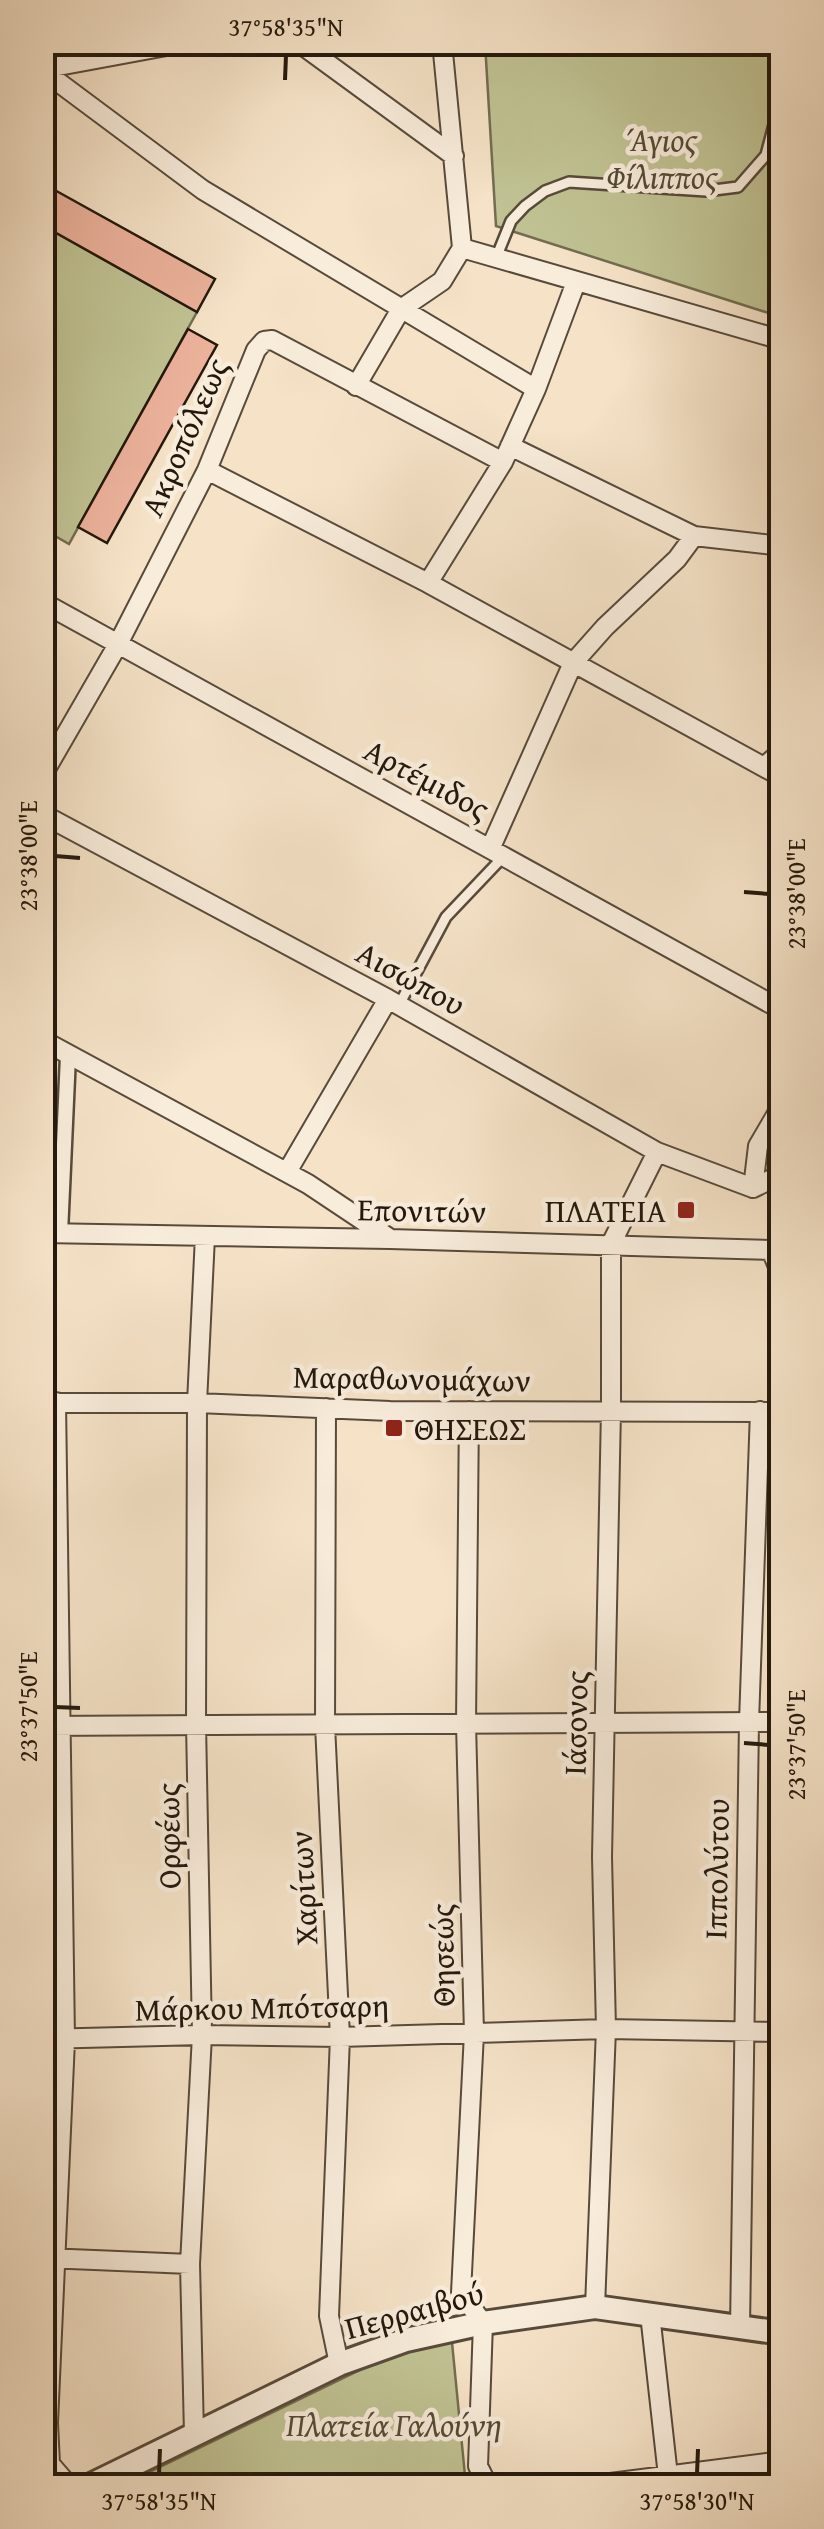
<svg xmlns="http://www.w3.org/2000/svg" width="824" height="2529" font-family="'Gentium Book Plus',serif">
  <rect width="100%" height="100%" fill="#f5e2c7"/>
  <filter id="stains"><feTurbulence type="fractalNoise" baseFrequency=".002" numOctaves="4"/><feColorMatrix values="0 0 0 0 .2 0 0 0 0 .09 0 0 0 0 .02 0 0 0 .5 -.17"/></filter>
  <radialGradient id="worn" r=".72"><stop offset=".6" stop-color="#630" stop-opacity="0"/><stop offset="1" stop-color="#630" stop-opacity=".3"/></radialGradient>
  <!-- green -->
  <path fill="#c0c293" stroke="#726d50" stroke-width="2.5" d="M485,43H781V317L496,226Z
    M42,225L197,312L69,544L43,529Z
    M451,2332L466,2486H121L393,2354Z"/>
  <!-- building -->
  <path fill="#ecb29c" stroke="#24180c" stroke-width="2.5" d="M42,183L215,279L197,312L42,225Z
    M188,329L217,345L107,543L78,527Z"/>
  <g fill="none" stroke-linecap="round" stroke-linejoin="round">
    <defs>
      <path id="service" d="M496,258L511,221L525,206L545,191L569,182L706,191L738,187L766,155L782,94
        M399,1005L446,917L503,857"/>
      <path id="pedestrian" d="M60,1233L68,1056"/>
      <path id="minor" d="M298,42L454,156
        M42,69L188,42
        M42,70L203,190L536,389
        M462,248L782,340
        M356,386L401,309L442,281L462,248L442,42
        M510,446L694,536L782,546
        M207,470L428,583L782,777
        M428,583L503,462L536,389L576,282
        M42,602L782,1010
        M764,767L782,751
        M42,776L117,646L207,470L256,350L264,341L272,340L503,462
        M42,814L388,999L657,1152L753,1188
        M491,847L573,663L605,627L677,559L694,536
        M42,1040L308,1184L389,1238
        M287,1172L388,999
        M753,1188L758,1146L782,1105
        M753,1188L782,1174
        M42,1233L390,1239L771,1250L782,1276
        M56,1402L65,2040L48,2423L50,2464L69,2486
        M42,1403H197L390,1411L782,1412
        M326,1408L325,1725L340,2037L329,2316L339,2364
        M469,1411L466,1724L474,2033L461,2293L483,2323L478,2466L488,2486
        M42,1726L782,1722
        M42,2039L202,2035L340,2037L606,2029L782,2032
        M46,2258L190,2264
        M595,2307L606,2029L602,1857L611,1409V1244L657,1152
        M650,2314L668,2476L674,2485
        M740,2328L749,1722L760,1411
        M194,2434L190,2264L202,2035L196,1724L197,1403L205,1236
        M587,2486L782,2461"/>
      <path id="tertiary" d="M89,2486L339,2364L406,2340L483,2323L595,2307L782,2333"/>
    </defs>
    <!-- service casing -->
    <use href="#service" stroke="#584a3b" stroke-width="14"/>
    <!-- pedestrian casing -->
    <use href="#pedestrian" stroke="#584a3b" stroke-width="19"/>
    <!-- minor casing -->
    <use href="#minor" stroke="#584a3b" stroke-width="22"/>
    <!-- tertiary casing -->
    <use href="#tertiary" stroke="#584a3b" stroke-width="28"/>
    <!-- service -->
    <use href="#service" stroke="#f8ecdb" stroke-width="9"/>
    <!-- pedestrian -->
    <use href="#pedestrian" stroke="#f8ecdb" stroke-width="14"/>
    <!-- minor -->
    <use href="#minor" stroke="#f8ecdb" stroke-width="18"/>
    <!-- tertiary -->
    <use href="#tertiary" stroke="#f8ecdb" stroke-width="22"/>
  </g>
  <!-- ticks -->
  <path fill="none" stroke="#24180c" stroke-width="4" d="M285,80L286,55M55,856L80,858M744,892L769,894M55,1707L80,1708M744,1743L769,1745M159,2474L160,2449M697,2474L698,2449"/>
  <!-- markers -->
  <g fill="#8f2418" stroke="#f8ecdb" stroke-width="4">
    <rect x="676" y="1200" width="20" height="20" rx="5"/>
    <rect x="384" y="1418" width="20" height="20" rx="5"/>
  </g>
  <g text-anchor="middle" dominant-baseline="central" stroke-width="9" stroke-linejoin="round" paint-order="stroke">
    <!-- park labels -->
    <g font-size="32" font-style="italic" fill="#534b34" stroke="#f8ecdb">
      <text x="662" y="139">Άγιος<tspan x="662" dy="37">Φίλιππος</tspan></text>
      <text x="394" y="2424">Πλατεία Γαλούνη</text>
    </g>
    <!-- street labels -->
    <g font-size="32" fill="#24180c" stroke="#f8ecdb">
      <text transform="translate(184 437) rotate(-66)">Ακροπόλεως</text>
      <text transform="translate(427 779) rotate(28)">Αρτέμιδος</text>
      <text transform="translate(411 978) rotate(29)">Αισώπου</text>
      <text transform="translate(422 1210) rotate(1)">Επονιτών</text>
      <text transform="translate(412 1378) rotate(1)">Μαραθωνομάχων</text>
      <text transform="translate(575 1723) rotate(-89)">Ιάσονος</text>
      <text transform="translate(168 1836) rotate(-91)">Ορφέως</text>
      <text transform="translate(716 1869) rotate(-89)">Ιππολύτου</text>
      <text transform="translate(303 1888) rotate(-93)">Χαρίτων</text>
      <text transform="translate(442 1955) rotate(-91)">Θησεώς</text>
      <text transform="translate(262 2007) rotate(-1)">Μάρκου Μπότσαρη</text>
      <text transform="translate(414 2310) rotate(-15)">Περραιβού</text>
    </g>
    <!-- poi labels -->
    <g font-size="32" fill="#24180c" stroke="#f8ecdb" text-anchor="end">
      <text x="666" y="1210">ΠΛΑΤΕΙΑ</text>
      <text x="414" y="1428" text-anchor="start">ΘΗΣΕΩΣ</text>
    </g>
  </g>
  <!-- margin -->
  <rect width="824" height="2529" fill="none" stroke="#f5e2c7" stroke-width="110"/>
  <rect x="55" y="55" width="714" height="2419" fill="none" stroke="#24180c" stroke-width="4"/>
  <g font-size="25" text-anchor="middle" fill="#24180c">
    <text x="286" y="36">37°58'35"N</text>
    <text transform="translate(28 856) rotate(-90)" y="9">23°38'00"E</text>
    <text transform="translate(796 894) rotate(-90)" y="9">23°38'00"E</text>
    <text transform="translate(28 1707) rotate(-90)" y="9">23°37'50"E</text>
    <text transform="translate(796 1745) rotate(-90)" y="9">23°37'50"E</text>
    <text x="159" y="2510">37°58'35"N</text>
    <text x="697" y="2510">37°58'30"N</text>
  </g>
  <rect width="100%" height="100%" filter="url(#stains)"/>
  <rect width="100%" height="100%" fill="url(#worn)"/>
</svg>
